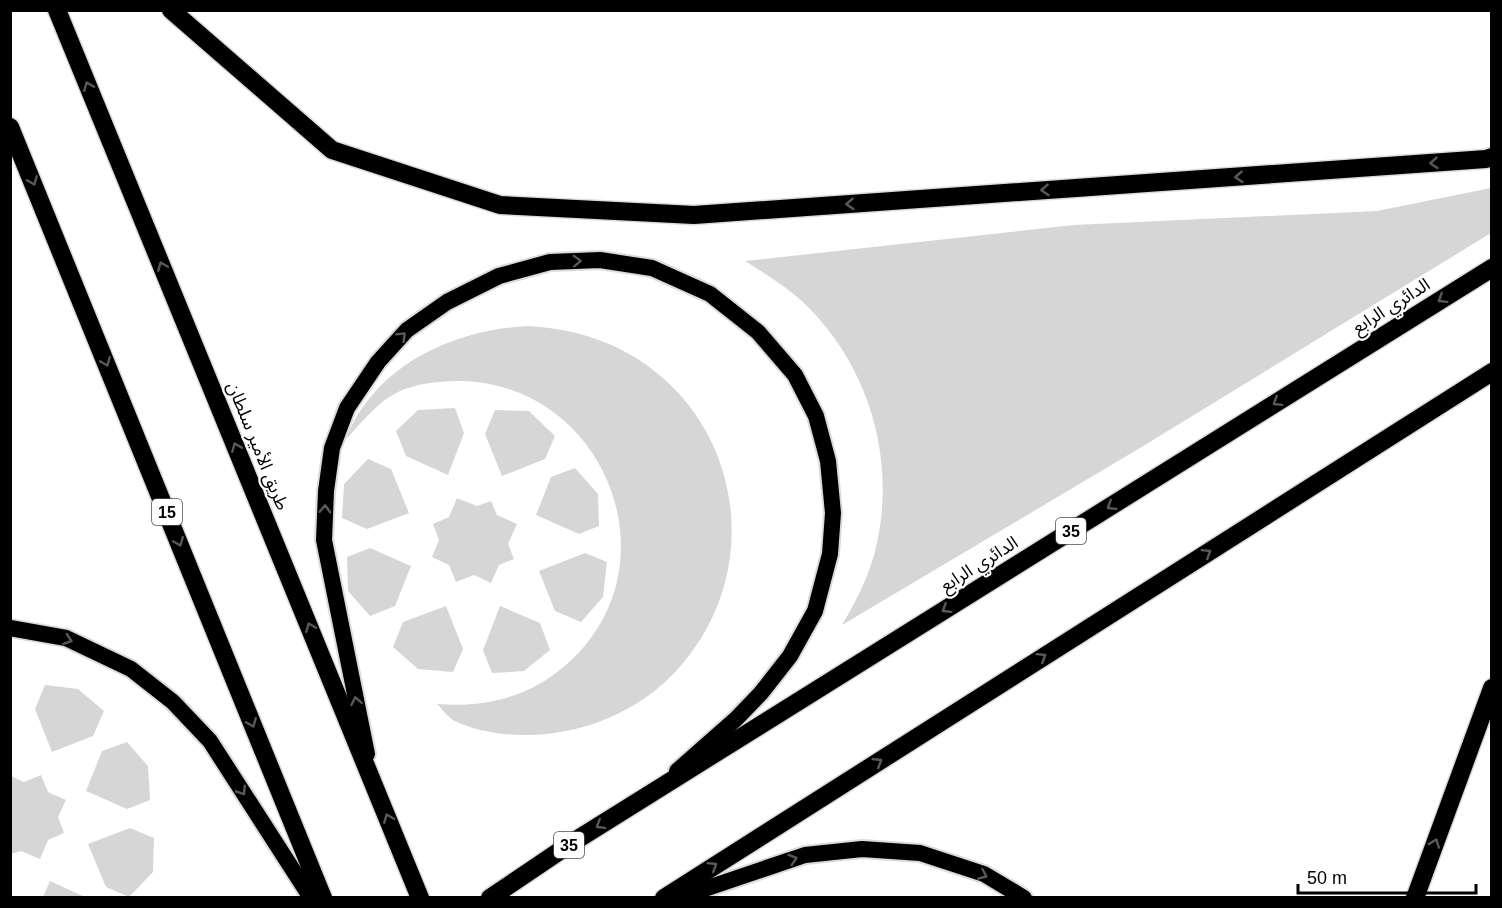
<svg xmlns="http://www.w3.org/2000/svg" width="1502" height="908" font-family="Helvetica,'Noto Sans Arabic',sans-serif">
  <rect width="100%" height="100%" fill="#fff"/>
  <!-- green -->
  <path fill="#d6d6d6" d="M1491,188V233L1140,448L842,625C855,603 867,580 874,555C898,467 872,371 808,307C789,288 767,275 745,261L1074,225L1377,211Z
    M529,326C572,329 612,340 648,366C747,438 760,580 677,670C643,707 596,729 546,734C518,737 483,734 457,722C449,719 443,710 437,704C485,708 530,697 567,664C677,567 607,385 462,381C441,381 415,383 396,393C375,404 362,423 346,439C375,365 454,329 529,326Z
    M455,408L464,433L448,475L406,456L396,431L418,410Z
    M495,410L529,411L555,436L545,459L502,476L485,434Z
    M368,459L391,469L409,513L367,529L342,518L344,484Z
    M575,468L598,494L599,526L579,534L536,515L551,477Z
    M457,498L477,506L491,501L497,515L517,524L508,544L514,559L499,565L491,583L474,575L456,582L449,565L432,557L439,540L433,524L449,517Z
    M370,548L411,566L395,606L370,616L348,591L347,557Z
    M585,553L607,562L603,597L581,622L555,611L539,571Z
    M446,606L463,649L453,672L418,669L393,647L403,622Z
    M500,606L540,623L550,650L524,671L492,673L483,650Z
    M45,685L78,689L104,711L93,736L52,752L35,709Z
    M127,742L148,766L150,800L127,809L86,791L102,751Z
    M41,775L48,792L66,800L58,817L64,833L48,840L40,859L21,851L11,854V776L24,782Z
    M130,828L154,838L153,872L129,897L106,887L88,844Z
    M50,881L85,897H43Z"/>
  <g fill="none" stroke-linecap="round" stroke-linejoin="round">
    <defs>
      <path id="trunk" d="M10,628L66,638L131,669L173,702L210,741L311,898
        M367,754L324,540L326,491L332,448L347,408L378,362L407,330L447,302L499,276L550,262L600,260L652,268L710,294L758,332L795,375L816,416L828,461L833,513L830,554L815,611L790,656L761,693L736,719L677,771
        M678,898L805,855L862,849L920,853L984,874L1024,898"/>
      <path id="motorway" d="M57,10L420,898
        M171,10L332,150L500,205L694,215L1486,159L1492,157
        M10,127L323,898
        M490,898L570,844L1492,268
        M664,898L1492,372
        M1415,898L1492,688"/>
    </defs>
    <!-- trunk casing -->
    <use href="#trunk" stroke="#dbdbdb" stroke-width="20"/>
    <!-- motorway casing -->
    <use href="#motorway" stroke="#dbdbdb" stroke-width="21"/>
    <!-- trunk -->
    <use href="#trunk" stroke="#000" stroke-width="16"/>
    <!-- motorway -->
    <use href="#motorway" stroke="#000" stroke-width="18"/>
  </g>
  <!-- one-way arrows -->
  <defs><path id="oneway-chevron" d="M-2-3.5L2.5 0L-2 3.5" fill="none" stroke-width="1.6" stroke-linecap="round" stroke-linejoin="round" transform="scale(1.5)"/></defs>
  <g stroke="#595959">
    <use href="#oneway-chevron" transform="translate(88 86) rotate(-112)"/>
    <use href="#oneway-chevron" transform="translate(1434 163) rotate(176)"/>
    <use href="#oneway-chevron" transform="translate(1239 177) rotate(176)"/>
    <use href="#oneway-chevron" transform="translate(33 181) rotate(68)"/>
    <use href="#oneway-chevron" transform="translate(1045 190) rotate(176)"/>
    <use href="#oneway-chevron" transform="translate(850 204) rotate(176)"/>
    <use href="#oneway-chevron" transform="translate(577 261) rotate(-2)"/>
    <use href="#oneway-chevron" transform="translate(162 266) rotate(-112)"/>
    <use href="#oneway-chevron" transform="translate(1442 299) rotate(148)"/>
    <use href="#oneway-chevron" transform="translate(402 336) rotate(-45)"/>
    <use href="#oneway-chevron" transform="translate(106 362) rotate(68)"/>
    <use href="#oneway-chevron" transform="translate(1277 402) rotate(148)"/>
    <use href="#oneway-chevron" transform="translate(236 447) rotate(-112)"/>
    <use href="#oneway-chevron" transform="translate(1111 506) rotate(148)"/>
    <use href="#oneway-chevron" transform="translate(325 509) rotate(-88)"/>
    <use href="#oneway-chevron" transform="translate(179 542) rotate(68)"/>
    <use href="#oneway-chevron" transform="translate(1207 553) rotate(-32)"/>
    <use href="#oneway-chevron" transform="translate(946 609) rotate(148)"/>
    <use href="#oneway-chevron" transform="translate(310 627) rotate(-112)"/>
    <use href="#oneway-chevron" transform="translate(68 640) rotate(19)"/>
    <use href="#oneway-chevron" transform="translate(1042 657) rotate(-32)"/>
    <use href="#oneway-chevron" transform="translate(356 701) rotate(-101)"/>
    <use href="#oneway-chevron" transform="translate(252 723) rotate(68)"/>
    <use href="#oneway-chevron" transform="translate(878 762) rotate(-32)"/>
    <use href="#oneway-chevron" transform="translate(242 791) rotate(57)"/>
    <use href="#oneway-chevron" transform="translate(388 818) rotate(-112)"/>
    <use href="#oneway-chevron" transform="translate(600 825) rotate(148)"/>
    <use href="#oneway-chevron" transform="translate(1435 843) rotate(-70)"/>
    <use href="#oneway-chevron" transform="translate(793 859) rotate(-18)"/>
    <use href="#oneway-chevron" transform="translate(713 866) rotate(-32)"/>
    <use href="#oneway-chevron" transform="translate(983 875) rotate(24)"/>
  </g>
  <g text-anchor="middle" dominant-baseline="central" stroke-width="4.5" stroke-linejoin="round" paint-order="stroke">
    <!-- shield labels -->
    <g fill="#fff" stroke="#4c4c4c" stroke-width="1.5">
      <rect x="152" y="499" width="30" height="26" rx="4.5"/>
      <rect x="1056" y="518" width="30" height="26" rx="4.5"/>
      <rect x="554" y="832" width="30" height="26" rx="4.5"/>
    </g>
    <g font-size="16" font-weight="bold" fill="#000">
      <text x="167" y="512">15</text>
      <text x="1071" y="531">35</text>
      <text x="569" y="845">35</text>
    </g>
    <!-- street labels -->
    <g font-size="18" fill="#000" stroke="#fff">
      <text transform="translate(1391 306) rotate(-32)">الدائري الرابع</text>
      <text transform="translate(258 446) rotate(68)">طريق الأمير سلطان</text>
      <text transform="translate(979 564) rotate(-32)">الدائري الرابع</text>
    </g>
  </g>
  <!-- border -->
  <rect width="1502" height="908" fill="none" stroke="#000000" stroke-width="24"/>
  <!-- scale -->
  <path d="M1298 884v9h178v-9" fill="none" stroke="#000000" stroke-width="3"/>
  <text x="1307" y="884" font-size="18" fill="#000000" stroke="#ffffff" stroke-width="4.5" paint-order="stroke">50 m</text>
</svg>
